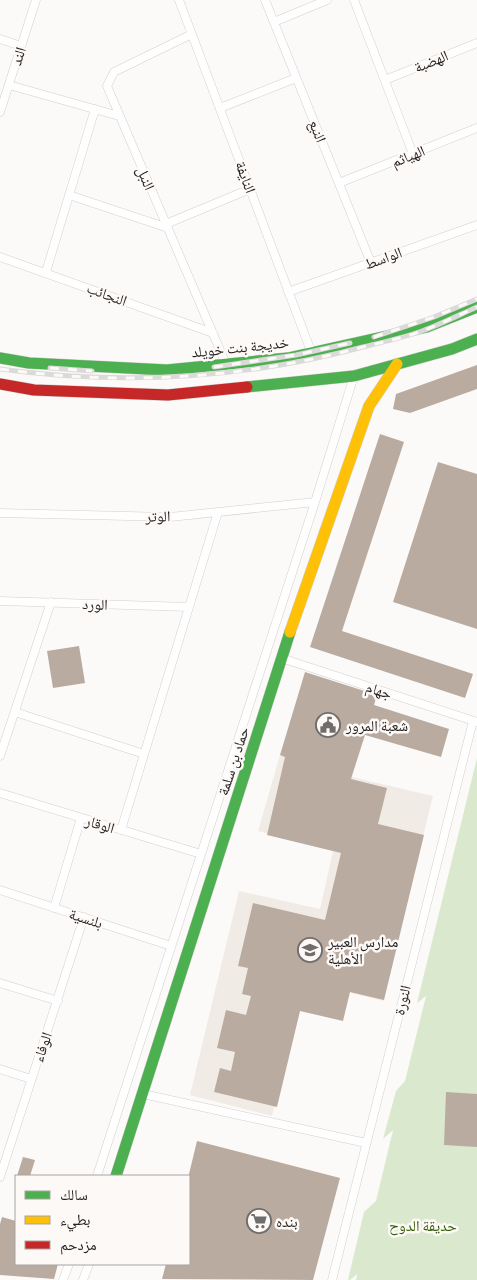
<svg xmlns="http://www.w3.org/2000/svg" width="477" height="1280" font-family="Manrope,'Noto Naskh Arabic',sans-serif">
  <rect width="100%" height="100%" fill="#fcfaf8"/>
  <!-- built -->
  <path fill="#f1ebe6" d="M280,755L352,777L433,796L383,1001L347,992L299,1010L272,1116L190,1095L239,891L320,909L333,851L258,831Z"/>
  <!-- green -->
  <path fill="#dae9ce" d="M477,758V1280H356L357,1274L350,1280H348L364,1212L376,1201L393,1130L383,1139L396,1091L405,1081L426,996L417,1003Z"/>
  <!-- building -->
  <path fill="#baaba0" d="M477,365V389L410,413L393,409L396,394Z
    M380,434L404,442L342,631L473,674L465,698L310,647Z
    M438,462L477,474V629L393,602Z
    M79,646L85,683L53,688L47,651Z
    M305,672L377,695L374,705L449,729L441,757L365,735L351,779L387,788L378,824L424,835L384,1000L350,992L343,1021L300,1011L277,1107L214,1092L220,1068L231,1071L235,1052L217,1048L226,1010L246,1015L251,996L242,994L248,968L238,966L253,903L325,920L341,853L267,835L285,757L280,755Z
    M446,1092L477,1094V1147L444,1145Z
    M197,1141L340,1178L313,1280L162,1279L166,1264H189V1174Z
    M23,1157L35,1160L30,1176H17Z
    M2,1217L16,1221V1264H58L54,1279L0,1275V1224Z"/>
  <g fill="none" stroke-linecap="round" stroke-linejoin="round">
    <defs>
      <path id="street" d="M179,0L312,354
        M265,0L371,263
        M354,0L413,154
        M274,22L327,0
        M192,34L114,72L107,86L226,364
        M0,39L21,46
        M385,80L477,43
        M9,85L119,116
        M220,108L296,78
        M0,112L36,0
        M339,183L477,128
        M69,195L168,228
        M166,224L250,189
        M0,257L213,333
        M46,272L95,109
        M288,292L477,225
        M0,513L170,517L315,502
        M0,601L189,607
        M281,658L477,722
        M15,712L144,754
        M0,756L51,602
        M0,793L201,854
        M121,830L218,512
        M0,890L171,946
        M54,908L81,818
        M0,983L58,1001
        M0,1069L31,1079
        M143,1094L366,1143
        M97,1176L315,502L354,376
        M0,1177L84,917
        M63,1280L69,1264
        M83,1280L89,1264
        M332,1280L473,721"/>
      <path id="fast" d="M0,358L29,363L167,370L288,358L427,327L477,307
        M247,387L354,376L452,349L477,339
        M116,1176L290,632"/>
      <path id="slow" d="M290,632L369,406L397,364"/>
      <path id="jam" d="M0,384L34,390L168,395L247,387"/>
    </defs>
    <!-- street casing -->
    <use href="#street" stroke="#d1d0ce" stroke-width="9"/>
    <!-- fast casing -->
    <use href="#fast" stroke="#d1d0ce" stroke-width="12"/>
    <!-- slow casing -->
    <use href="#slow" stroke="#d1d0ce" stroke-width="12"/>
    <!-- jam casing -->
    <use href="#jam" stroke="#d1d0ce" stroke-width="12"/>
    <!-- street -->
    <use href="#street" stroke="#fffefe" stroke-width="8"/>
    <!-- fast -->
    <use href="#fast" stroke="#4caf50" stroke-width="11"/>
    <!-- slow -->
    <use href="#slow" stroke="#ffc107" stroke-width="11"/>
    <!-- jam -->
    <use href="#jam" stroke="#c62828" stroke-width="11"/>
    <defs>
      <path id="rail" d="M374,337L434,317L477,299
        M214,367L296,355L350,343
        M50,368L92,371
        M0,369C124,386 243,379 363,347C383,342 403,338 422,331C441,324 459,315 477,307"/>
    </defs>
    <!-- rail casing -->
    <use href="#rail" stroke="#dadad9" stroke-width="5"/>
    <!-- rail -->
    <use href="#rail" stroke="#fdf9f7" stroke-width="3" stroke-dasharray="9" stroke-linecap="butt"/>
  </g>
  <!-- icons -->
  <defs>
    <symbol id="civic-ring" viewBox="-11 -11 22 22"><circle r="9.5" fill="#fdf9f7" stroke="#706e6d" stroke-width="1.5"/><path d="M-.6-6.5H3V-4.5H.6V-3L4-1V1h2V6H-6V1h2V-1L-.6-3ZM-1.2 2.5V6h2.4V2.5Z" fill="#706e6d"/></symbol>
    <symbol id="school-ring" viewBox="-11 -11 22 22"><circle r="9.5" fill="#fdf9f7" stroke="#706e6d" stroke-width="1.5"/><path d="M0-5L7-2L0 1L-7-2ZM-4 1L0 2.5L4 1V4Q0 6-4 4Z" fill="#706e6d"/></symbol>
    <symbol id="supermarket-ring" viewBox="-11 -11 22 22"><circle r="9.5" fill="#fdf9f7" stroke="#706e6d" stroke-width="1.5"/><path d="M-6-5.5h2.5l.6 2H6L4.5 2H-2.5L-4.4-4H-6ZM-1.5 3.2a1.3 1.3 0 1 0 .1 0ZM3 3.2a1.3 1.3 0 1 0 .1 0Z" fill="#706e6d"/></symbol>
  </defs>
  <g fill-rule="evenodd">
    <use href="#civic-ring" x="314" y="711" width="28" height="28"/>
    <use href="#school-ring" x="296" y="936" width="28" height="28"/>
    <use href="#supermarket-ring" x="245" y="1207" width="28" height="28"/>
  </g>
  <g text-anchor="middle" dominant-baseline="central" stroke-width="5" stroke-linejoin="round" paint-order="stroke">
    <!-- street labels -->
    <g font-size="15" fill="#252322" stroke="#fdf9f7">
      <text transform="translate(18 56) rotate(-72)">الند</text>
      <text transform="translate(431 61) rotate(-22)">الهضبة</text>
      <text transform="translate(318 131) rotate(68)">النبع</text>
      <text transform="translate(408 156) rotate(-22)">الهياثم</text>
      <text transform="translate(246 177) rotate(70)">النايفة</text>
      <text transform="translate(146 178) rotate(67)">النبل</text>
      <text transform="translate(383 258) rotate(-20)">الواسط</text>
      <text transform="translate(107 294) rotate(20)">النجائب</text>
      <text transform="translate(240 347) rotate(-6)">خديجة بنت خويلد</text>
      <text transform="translate(158 516) rotate(-1)">الوتر</text>
      <text transform="translate(95 604) rotate(2)">الورد</text>
      <text transform="translate(379 690) rotate(18)">جهام</text>
      <text transform="translate(233 761) rotate(-72)">حماد بن سلمة</text>
      <text transform="translate(100 824) rotate(17)">الوقار</text>
      <text transform="translate(86 918) rotate(18)">بلنسية</text>
      <text transform="translate(402 1000) rotate(-76)">النورة</text>
      <text transform="translate(42 1047) rotate(-71)">الوفاء</text>
    </g>
    <!-- poi labels -->
    <g font-size="15" fill="#252322" stroke="#fdf9f7" text-anchor="start">
      <text x="346" y="725">شعبة المرور</text>
      <text x="328" y="941">مدارس العبير<tspan x="328" dy="17">الأهلية</tspan></text>
      <text x="276" y="1221">بنده</text>
    </g>
    <!-- park labels -->
    <g font-size="15" fill="#325b05" stroke="#fdf9f7">
      <text x="423" y="1225">حديقة الدوح</text>
    </g>
  </g>
  <!-- legend -->
  <rect x="15" y="1175" width="175" height="90" fill="#fdf9f7" stroke="#a7a3a2"/>
  <rect x="25" y="1191" width="25" height="8" fill="#4caf50" stroke="#a7a3a2"/>
  <text x="60" y="1200" font-size="15" fill="#252322">سالك</text>
  <rect x="25" y="1216" width="25" height="8" fill="#ffc107" stroke="#a7a3a2"/>
  <text x="60" y="1225" font-size="15" fill="#252322">بطيء</text>
  <rect x="25" y="1241" width="25" height="8" fill="#c62828" stroke="#a7a3a2"/>
  <text x="60" y="1250" font-size="15" fill="#252322">مزدحم</text>
</svg>
